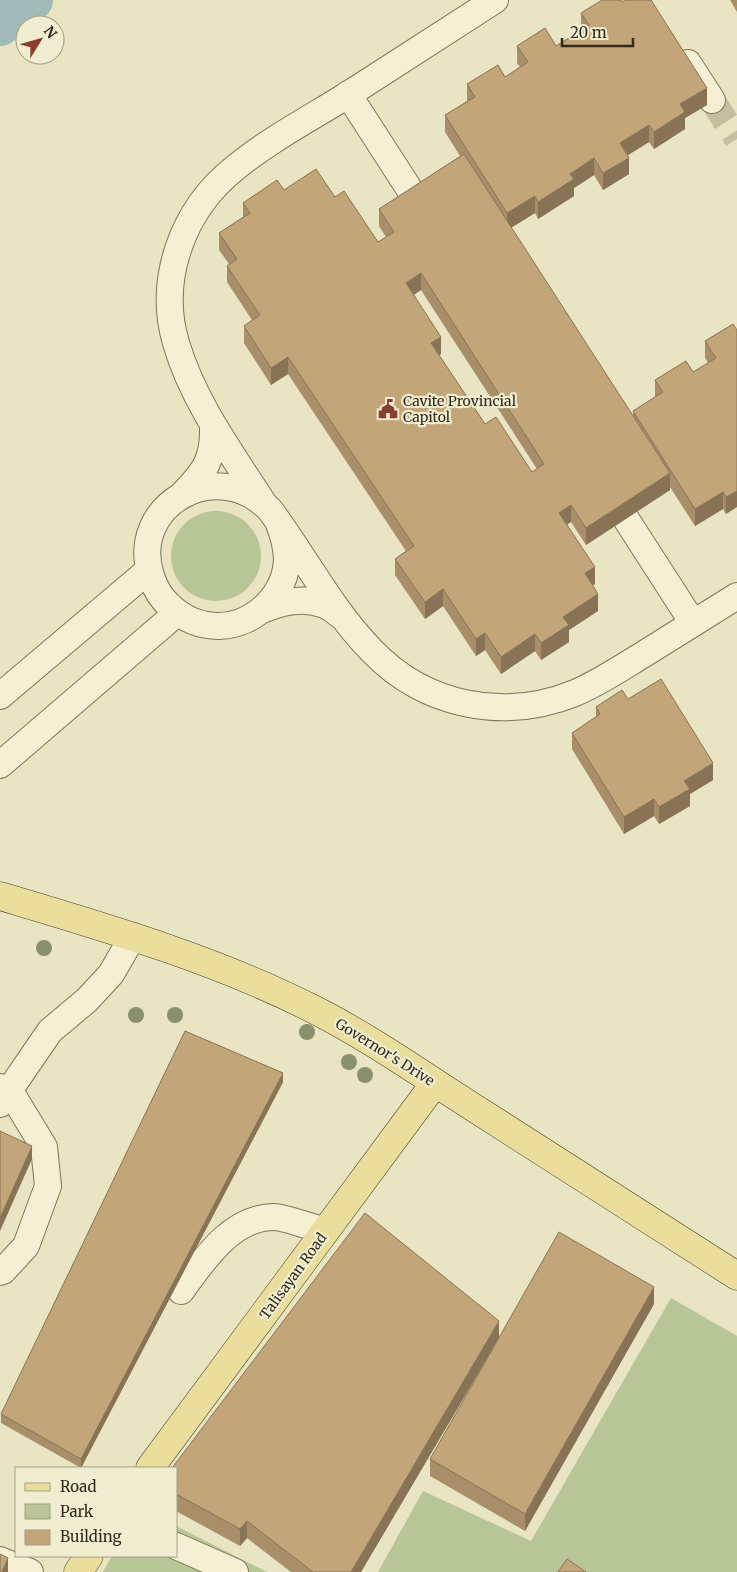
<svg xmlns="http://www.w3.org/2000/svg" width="737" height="1572" font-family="Merriweather,serif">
  <rect width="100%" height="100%" fill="#e9e4c1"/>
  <!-- green -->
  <path fill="#b8c596" d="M171 556a45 45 0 1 1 90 0a45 45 0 1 1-90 0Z
    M671,1298L737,1336V1572H378L423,1491L531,1541Z
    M176,1526L267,1572H103L112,1556H176Z"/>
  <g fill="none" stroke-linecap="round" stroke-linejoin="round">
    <!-- river -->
    <path stroke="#a3bbb8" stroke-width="42" d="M0,25L32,0"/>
    <!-- minor-tunnel -->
    <path stroke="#c4bfa0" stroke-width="26" stroke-dasharray="26 13" stroke-linecap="butt" d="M712,100L737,139"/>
    <defs>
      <path id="minor" d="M688,63L712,100
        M348,94L417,201
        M182,495C205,471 214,460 213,426
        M262,501C230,451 193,401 176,343C157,279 183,209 235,168C269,140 309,119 346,96C395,64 445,32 495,0
        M626,519L693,623
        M279,524C283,534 286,545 287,557C287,593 256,625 219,626C201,626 184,619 171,607C161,599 155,588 151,576C128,504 218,455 270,510C305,557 331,609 372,651C425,706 504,722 575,693C599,683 621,668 644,654C675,635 706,615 737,596
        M262,610C288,599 318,594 341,616
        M0,696L149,570
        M0,765L177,613
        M0,1087L10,1091L44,1147L48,1186L26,1246L3,1271L0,1272
        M0,1104L50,1031L87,1000L111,974L133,936
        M181,1291C203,1261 231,1217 274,1217C284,1217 314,1228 326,1231
        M176,1546L235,1572
        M0,1560L30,1572"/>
      <path id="major" d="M0,896C107,928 215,959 315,1010C372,1039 425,1077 479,1111C565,1166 651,1221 737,1276
        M150,1468L435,1083
        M78,1572L89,1556"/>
    </defs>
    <!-- minor casing -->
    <use href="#minor" stroke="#80755a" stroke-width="28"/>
    <!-- major casing -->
    <use href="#major" stroke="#4e432e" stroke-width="29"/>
    <!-- minor -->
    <use href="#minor" stroke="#f5f0d3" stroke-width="26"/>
    <!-- major -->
    <use href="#major" stroke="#e9de9b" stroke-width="28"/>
  </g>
  <!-- trees -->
  <g fill="#8a906c">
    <circle cx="44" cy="948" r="8"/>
    <circle cx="136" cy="1015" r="8"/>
    <circle cx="175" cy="1015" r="8"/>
    <circle cx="307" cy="1032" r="8"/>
    <circle cx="349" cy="1062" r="8"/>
    <circle cx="365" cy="1075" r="8"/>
  </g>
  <!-- wall -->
  <path fill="#a88e69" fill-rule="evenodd" d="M730,0H737V12Z
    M581,13L707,105L685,118V129L654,149L649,142L628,155L629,174L603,190L594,175L574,188V196L538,219L535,213L511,228L633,416V411L655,397V380L693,372L708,363L705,358V341L733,324L726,514L723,509L695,526L670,487V490L586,545L571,522L567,524L595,584L592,585L598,611L569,630V642L541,660L535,651L501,674L485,650L476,656L443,606L425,619L395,575V559L406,551L288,374L271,385L244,343V326L252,320L227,282V266L229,264L219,250V233L243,217V203L284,190L335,197L378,242L386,237L379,226V209L460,156L445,132V115L467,101V84L505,77L520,67L517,63V46H556L581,30ZM421,290L537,469L532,472L485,424L439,355L441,354L414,294Z
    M628,699L713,780L690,794V806L659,824L654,816L624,834L572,749V733L596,717V707Z
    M283,1082L81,1468L1,1423V1414Z
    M654,1304L525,1531L430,1476V1459Z
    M499,1338L361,1572H291L247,1538L240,1546L176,1511V1468Z"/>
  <!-- shaded-wall -->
  <path fill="#887455" d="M707,88V105L685,118V129L654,149V132L680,104Z
    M649,125V142L620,160V143Z
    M594,158V175L574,188V196L538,219V202L570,174Z
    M629,158V174L603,190V173Z
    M535,196V213L507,230V213Z
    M421,273V290L406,300V283Z
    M441,337V354L431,360V343Z
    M288,357V374L271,385V368Z
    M670,473V490L586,545V528Z
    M737,491V507L726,514V497Z
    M723,492V509L695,526V509Z
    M571,505V522L559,530V513Z
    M595,567V584L585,590V573Z
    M443,589V606L425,619V602Z
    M598,594V611L569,630V642L541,660V643L563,617Z
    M485,633V650L476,656V639Z
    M535,634V651L501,674V657Z
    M713,763V780L690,794V806L659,824V807L684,781Z
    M654,799V816L624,834V817Z
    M283,1073V1082L81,1468V1459Z
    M32,1146V1159L0,1231V1218Z
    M654,1287V1304L525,1531V1514Z
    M499,1321V1338L361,1572H351Z
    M247,1521V1538L240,1546V1529Z
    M8,1558V1572H2Z"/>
  <!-- building -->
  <path fill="#c3a57a" stroke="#887455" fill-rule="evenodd" d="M602,0H621L622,2L625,0H651L707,88L680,104L685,112L654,132L649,125L620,143L629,158L603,173L594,158L570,174L574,179L538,202L535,196L507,213L445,115L475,97L467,84L498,65L505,77L528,62L517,46L545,28L556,46L589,25L581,13Z
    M464,154L670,473L586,528L571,505L559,513L595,567L585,573L598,594L563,617L569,625L541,643L535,634L501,657L485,633L476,639L443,589L425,602L395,559L414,546L288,357L271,368L244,326L260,315L227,266L237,259L219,233L250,213L243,203L277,180L284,190L316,169L335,197L344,191L378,242L394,232L379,209ZM421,273L544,464L532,472L496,417L485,424L431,343L441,337L406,283Z
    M733,324L737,330V491L726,497L723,492L695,509L633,411L663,392L655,380L686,361L693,372L716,358L705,341Z
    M661,679L713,763L684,781L690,789L659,807L654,799L624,817L572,733L600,714L596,707L622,690L628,699Z
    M185,1031L283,1073L81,1459L1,1414Z
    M0,1131L32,1146L0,1218Z
    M365,1213L499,1321L351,1572H313L247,1521L240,1529L176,1494V1468H172Z
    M559,1232L654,1287L525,1514L430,1459Z
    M0,1554L8,1558L2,1572H0Z
    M567,1559L586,1572H558Z"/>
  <!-- icons -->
  <defs>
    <symbol id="civic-bare" viewBox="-9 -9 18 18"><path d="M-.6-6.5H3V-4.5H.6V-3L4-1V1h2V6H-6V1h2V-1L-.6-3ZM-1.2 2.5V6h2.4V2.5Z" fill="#893f30" stroke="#f1edd0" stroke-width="2.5" paint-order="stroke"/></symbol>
  </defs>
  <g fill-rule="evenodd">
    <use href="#civic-bare" x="374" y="395" width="28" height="28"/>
  </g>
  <g text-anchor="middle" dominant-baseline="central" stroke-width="4.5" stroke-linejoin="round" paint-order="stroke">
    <!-- poi labels -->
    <g font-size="14" fill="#312a1d" stroke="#f1edd0" text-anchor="start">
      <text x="403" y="401">Cavite Provincial<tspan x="403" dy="16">Capitol</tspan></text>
    </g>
    <!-- street labels -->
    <g font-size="14" fill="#312a1d" stroke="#f1edd0">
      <text transform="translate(385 1052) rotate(32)">Governor's Drive</text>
      <text transform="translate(293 1276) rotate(-54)">Talisayan Road</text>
    </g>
  </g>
  <!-- legend -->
  <rect x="15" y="1467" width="162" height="90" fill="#f1edd0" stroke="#a49f88"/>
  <rect x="25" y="1483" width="25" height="8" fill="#e9de9b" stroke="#a49f88"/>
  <text x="60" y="1492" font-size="15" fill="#312a1d">Road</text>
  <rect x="25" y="1504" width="25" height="15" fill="#b8c596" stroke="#a49f88"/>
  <text x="60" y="1517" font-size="15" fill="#312a1d">Park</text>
  <rect x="25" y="1530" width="25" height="15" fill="#c3a57a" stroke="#a49f88"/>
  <text x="60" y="1542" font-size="15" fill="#312a1d">Building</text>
  <!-- north arrow -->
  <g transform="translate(40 40) rotate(53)"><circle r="24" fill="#f1edd0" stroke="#a49f88"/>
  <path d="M0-4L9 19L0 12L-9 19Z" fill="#893f30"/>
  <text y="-8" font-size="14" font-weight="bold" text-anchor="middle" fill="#312a1d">N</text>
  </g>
  <!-- scale -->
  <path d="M562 38v8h71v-8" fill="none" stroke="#312a1d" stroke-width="2.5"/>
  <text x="570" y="38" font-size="15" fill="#312a1d" stroke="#f1edd0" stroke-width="4" paint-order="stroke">20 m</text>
</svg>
